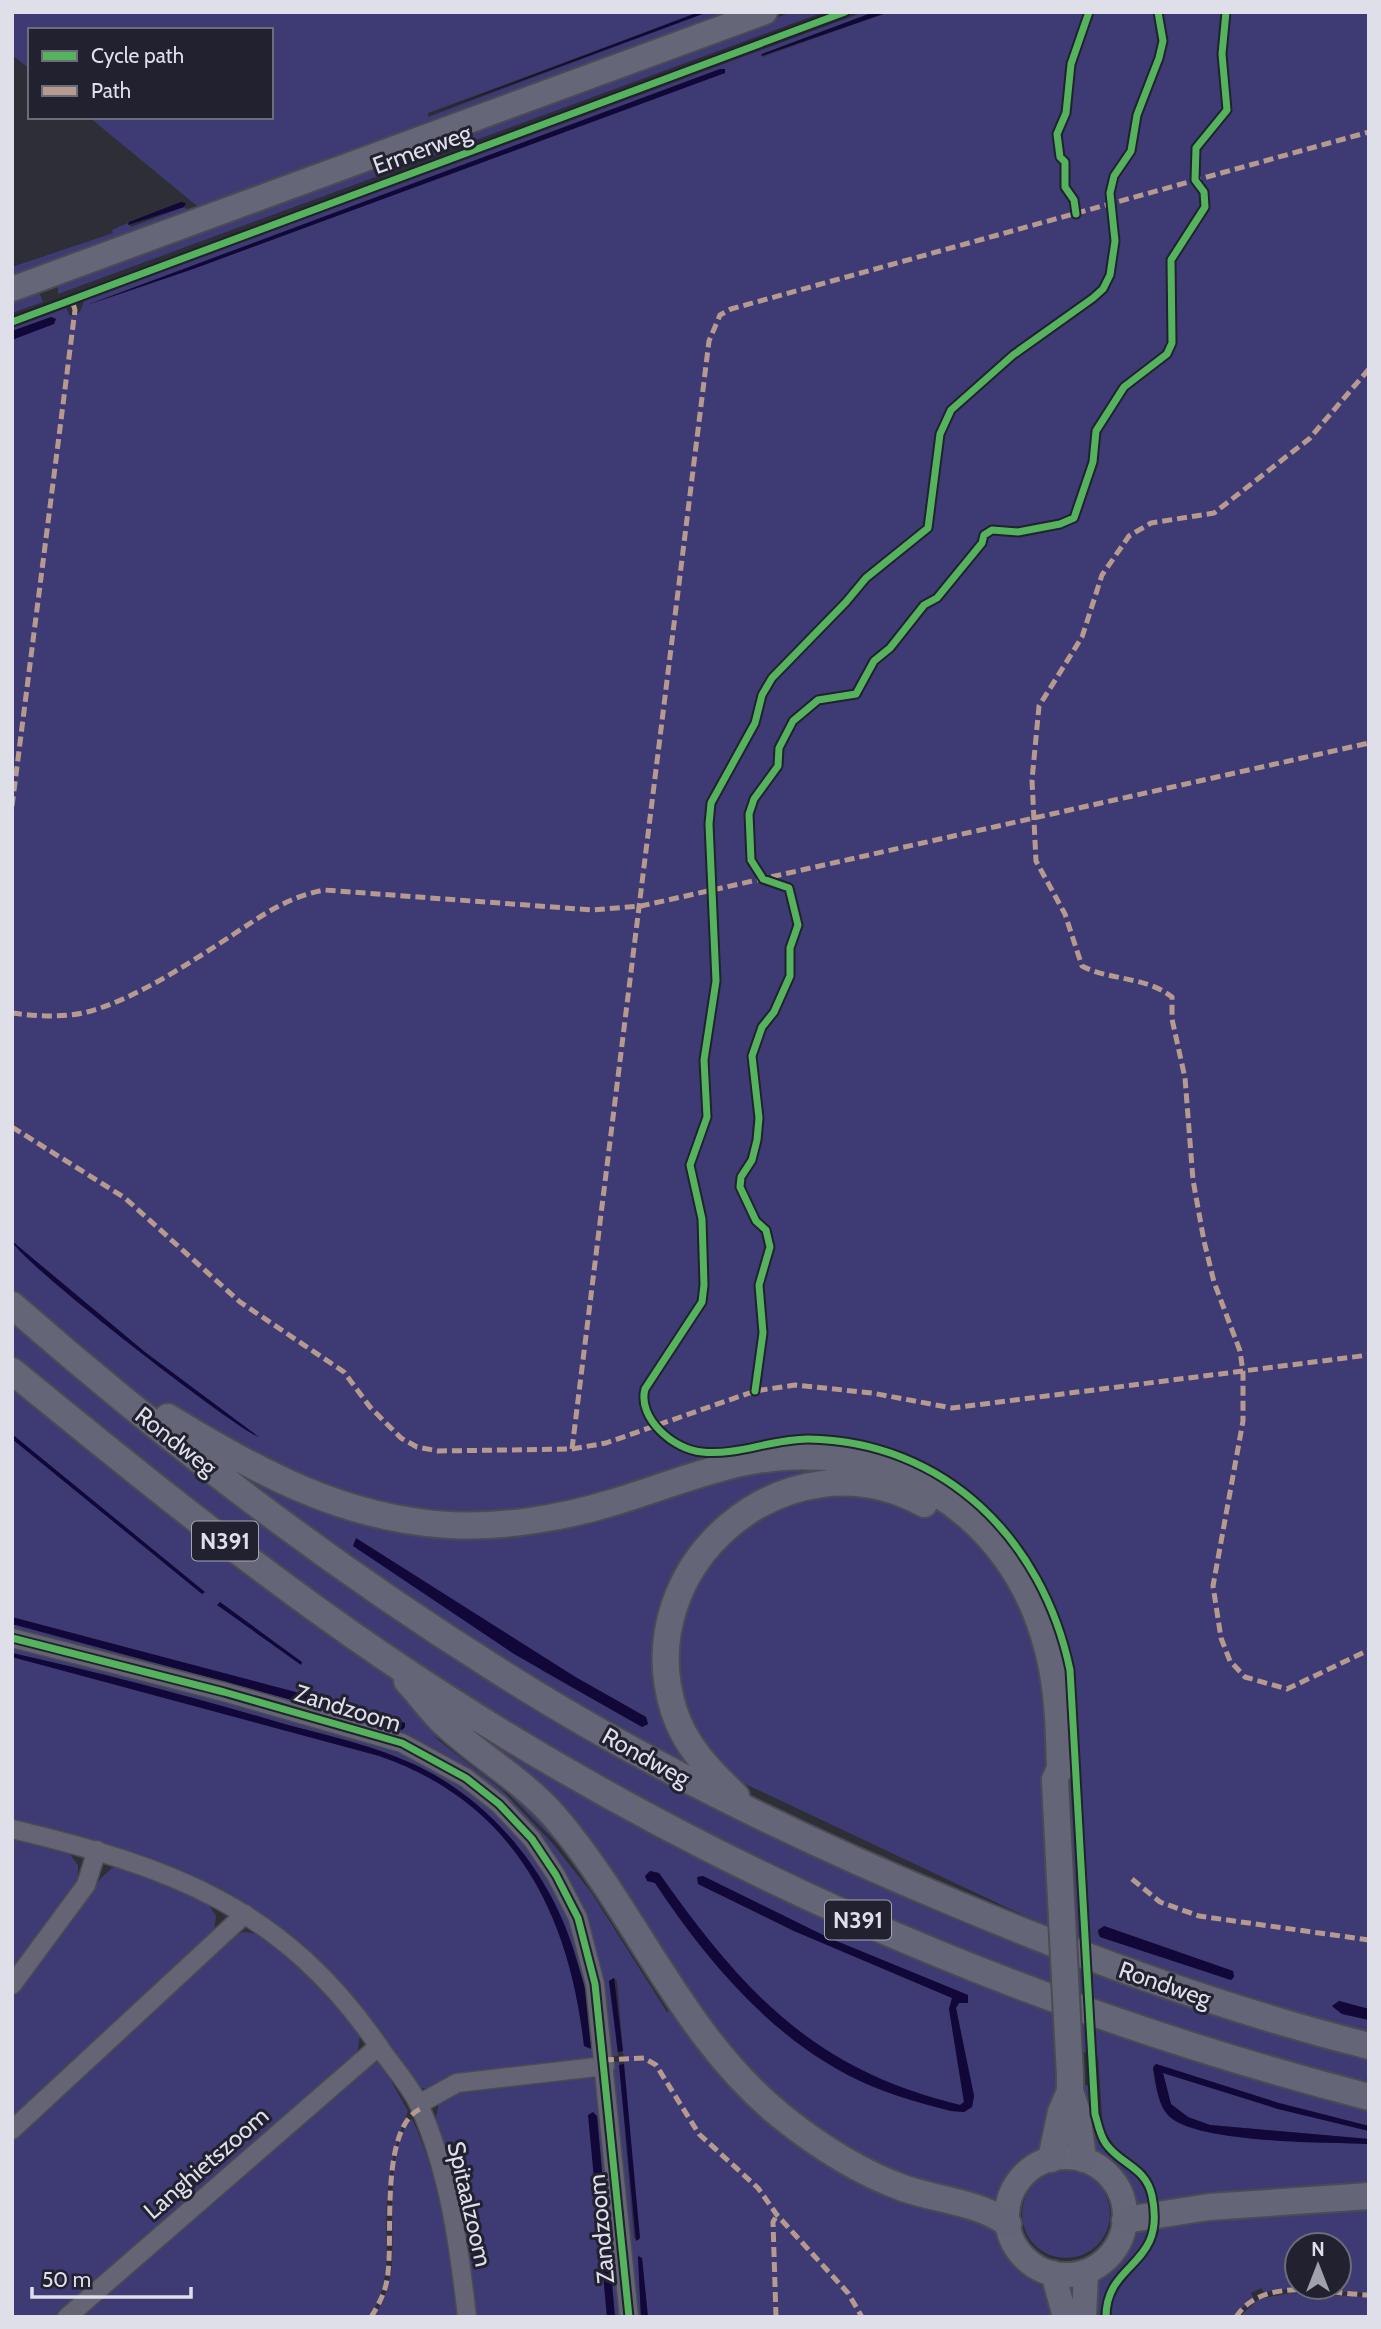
<svg xmlns="http://www.w3.org/2000/svg" width="1381" height="2329" font-family="Cabin,sans-serif">
  <rect width="100%" height="100%" fill="#2e2e37"/>
  <!-- green -->
  <path fill="#3e3b74" fill-rule="evenodd" d="M12,12H699L428,113V117L708,12H731L12,279V267L113,233L112,230L128,223L131,227L184,207L187,209L197,206L89,117H271V30H30V69L12,55Z
    M792,12H824L58,294V287L62,282Z
    M864,12H874L762,54V57L889,12H1369V2009L1339,2001L1332,2006L1342,2014L1369,2020V2033L1206,1986L1082,1943L739,1781C711,1766 701,1741 676,1728L683,1746L703,1773L543,1685L546,1714C659,1779 775,1840 894,1893C1047,1962 1207,2014 1369,2058V2087C1243,2052 1118,2014 996,1966C842,1906 693,1831 550,1748L553,1778C810,1924 1083,2037 1369,2112V2126L1279,2103L1156,2064L1153,2066C1154,2081 1158,2105 1169,2116C1197,2144 1326,2141 1369,2144V2190L1159,2206L1154,2186L1146,2171L1115,2147L1103,2128L1098,2057L1054,2041L1055,2083H1059V2087C1056,2104 1057,2127 1048,2142C1031,2170 1009,2163 999,2207C872,2192 758,2108 689,2004C655,1952 625,1897 587,1848C578,1836 568,1821 556,1812C547,1804 534,1801 524,1793C509,1782 495,1765 479,1757L528,1801L582,1862L691,2030L756,2104L807,2144L863,2178L919,2201L971,2215L989,2223L1012,2254L1047,2287L1056,2317H648L642,2259L638,2256L641,2317H634L609,2062H619L634,2238L639,2240L617,1981L614,1978L609,1981L618,2056L609,2057C606,2029 605,2000 600,1972C578,1870 508,1784 412,1742C365,1722 314,1712 264,1698C180,1675 97,1652 12,1632V1624L43,1631L391,1727H405L403,1722L12,1619V338L56,320L52,317L12,331V328L66,308L70,316L80,312L84,301ZM720,69H724V73L193,269L87,305ZM539,1656L646,1717L648,1724L642,1727L541,1670ZM433,1736L447,1742L489,1774L562,1848L595,1890L669,2011L667,2012L591,1892L553,1844L501,1789ZM650,1871L659,1873C739,1989 818,2073 960,2105L964,2102L949,2009L952,1998L794,1931L698,1884V1877L703,1876L829,1938L968,1995V2003H959L956,2008L974,2096L972,2107L964,2112L951,2111C923,2104 895,2096 869,2085C778,2046 708,1963 655,1883L647,1880L645,1876ZM1104,1926L1233,1971L1234,1977L1231,1980L1100,1937L1097,1932Z
    M39,292L43,302L12,313V301Z
    M12,1643L393,1747L449,1774L505,1819L551,1877L580,1943L599,2053L589,2062L433,2089L413,2087L390,2047L221,1891L134,1853L12,1822V1657C98,1679 183,1701 268,1725C312,1737 359,1746 401,1763C521,1812 571,1924 584,2046L592,2040C578,1926 522,1813 412,1764C366,1742 313,1733 265,1718C181,1694 97,1672 12,1653Z
    M12,1837L68,1852L78,1865V1882L12,1973Z
    M125,1866L206,1901L216,1916L214,1931L12,2119V1999L102,1877L112,1868Z
    M243,1932C278,1930 339,2008 360,2034L357,2055L55,2317H12V2140L230,1939Z
    M378,2058L408,2111C396,2141 389,2169 387,2201C384,2240 394,2283 369,2317H79Z
    M1163,2073L1278,2109L1369,2131V2139L1210,2125L1188,2117L1171,2104Z
    M591,2077L602,2085L624,2317H615L597,2116L589,2114L607,2317H474L433,2128L439,2104L458,2090Z
    M1083,2083L1090,2087C1090,2103 1089,2121 1096,2136C1110,2166 1142,2165 1148,2203L1133,2208C1128,2168 1105,2170 1091,2144C1082,2126 1084,2103 1083,2083Z
    M412,2119C442,2183 450,2248 459,2317H374C383,2303 388,2288 391,2272C396,2234 383,2148 412,2119Z
    M1022 2214a44 44 0 1 1 88 0a44 44 0 1 1-88 0Z
    M1369,2203V2293L1292,2289L1264,2292L1261,2288L1251,2293L1253,2297L1234,2317H1110C1113,2273 1157,2266 1161,2219ZM1297,2245H1339V2287H1297Z
    M1146,2224L1150,2226C1143,2263 1103,2273 1100,2317H1092L1097,2280Z
    M1290,2293L1369,2297V2317H1239L1259,2299Z"/>
  <!-- water -->
  <path fill="#120739" d="M699,12H708L425,116Z
    M874,12H889L761,56L762,54Z
    M720,69H725V73L193,269L87,305Z
    M181,202L186,203L184,207L128,225L129,222Z
    M51,317L56,319L54,324L12,340V331Z
    M12,1241L145,1352L259,1437C232,1427 18,1260 12,1241Z
    M12,1434L205,1592L202,1594L12,1439Z
    M356,1538L577,1678L646,1717L648,1724L642,1727L514,1654L353,1546Z
    M220,1602L302,1662L301,1665L217,1605Z
    M12,1617L360,1709L405,1723V1727L402,1730L12,1624Z
    M12,1653C97,1672 181,1694 264,1718C313,1733 365,1742 411,1763C489,1798 549,1870 574,1951C582,1978 597,2020 591,2049L584,2046C569,1912 513,1802 379,1756L12,1657Z
    M650,1871L659,1873C744,1993 813,2069 960,2105L964,2102L949,2009L952,1998L794,1931L698,1884L697,1877L703,1876L829,1938L968,1995V2003H959L956,2008L974,2096L972,2107L964,2112L951,2111C923,2104 895,2096 869,2085C778,2046 708,1963 655,1883L647,1881L645,1876Z
    M1104,1926L1233,1971L1234,1977L1231,1980L1100,1937L1098,1930Z
    M614,1978L623,2051L618,2052L609,1981Z
    M1339,2001L1369,2009V2020L1342,2014L1332,2006Z
    M624,2064L640,2238L636,2241L619,2065Z
    M1156,2064L1279,2103L1369,2126V2131L1278,2109L1163,2073L1171,2104L1188,2117L1210,2125L1369,2139V2144C1327,2142 1192,2144 1167,2114C1157,2102 1156,2082 1153,2068Z
    M593,2112L597,2116L615,2317H607L588,2115Z
    M638,2256L642,2258L648,2317H641Z"/>
  <g fill="none" stroke-linecap="round" stroke-linejoin="round">
    <defs>
      <path id="street" d="M12,1638L224,1692L402,1743L466,1778L499,1804L532,1839L556,1875L578,1918L595,1984L629,2317
        M12,1829C171,1867 284,1907 380,2048C392,2066 410,2085 419,2105C449,2171 459,2246 467,2317
        M12,1985L86,1885L97,1850
        M419,2104L457,2083L605,2066
        M12,2130L245,1914
        M67,2317L379,2046"/>
      <path id="secondary" d="M12,289L765,12
        M1007 2216a59 59 0 1 1 118 0a59 59 0 1 1-118 0Z
        M1053,2273L1065,2317
        M1084,2317L1086,2272"/>
      <path id="primary" d="M12,1305C164,1438 324,1561 494,1668C639,1761 795,1837 954,1903C1089,1960 1227,2010 1369,2046
        M12,1371C133,1470 254,1568 383,1656C683,1860 1018,2006 1369,2097
        M168,1417C257,1471 342,1519 449,1525C501,1528 562,1518 611,1503C656,1490 700,1471 746,1462C886,1434 1013,1510 1048,1650C1058,1688 1059,1728 1060,1768L1055,1780
        M407,1681C419,1694 430,1709 442,1721C477,1755 522,1779 555,1817C636,1912 682,2036 781,2116C817,2145 859,2172 903,2188C936,2200 980,2202 1008,2224
        M736,1796C710,1771 685,1746 674,1711C627,1564 789,1429 924,1504
        M1070,2076V2091L1077,2112L1083,2159
        M1051,2159L1061,2112L1070,2091
        M1125,2220L1209,2207L1369,2196"/>
    </defs>
    <!-- street casing -->
    <use href="#street" stroke="#4b4b53" stroke-width="21"/>
    <!-- secondary casing -->
    <use href="#secondary" stroke="#4b4b53" stroke-width="28"/>
    <!-- primary casing -->
    <use href="#primary" stroke="#4b4b53" stroke-width="30"/>
    <!-- street -->
    <use href="#street" stroke="#646475" stroke-width="18"/>
    <!-- secondary -->
    <use href="#secondary" stroke="#666679" stroke-width="24"/>
    <!-- primary -->
    <use href="#primary" stroke="#656578" stroke-width="26"/>
    <defs>
      <path id="primary-bridge" d="M1055,1780L1070,2076"/>
    </defs>
    <!-- primary-bridge casing -->
    <use href="#primary-bridge" stroke="#4b4b53" stroke-width="30" stroke-linecap="butt"/>
    <!-- primary-bridge -->
    <use href="#primary-bridge" stroke="#656578" stroke-width="26"/>
    <!-- quiet -->
    <path stroke="#b69a8f" stroke-width="5" stroke-dasharray="10 5" stroke-linecap="butt" d="M1369,369L1309,439L1214,513L1151,523L1129,536L1102,575L1082,637L1039,706L1032,780L1036,861L1065,914L1082,966C1111,981 1145,976 1172,997V1019L1185,1078L1193,1180L1204,1241L1214,1282L1240,1351L1243,1372V1421L1213,1586L1221,1638L1230,1661L1245,1677L1287,1689L1369,1650
      M12,806L75,310L72,300
      M12,1013C36,1016 63,1018 87,1012C136,999 191,962 234,934C264,914 288,897 324,890L593,910L641,906L1369,743
      M12,1127L125,1198L240,1302L344,1372L370,1407L401,1438L417,1447L438,1451L572,1449L606,1443L755,1391L795,1385L872,1393L952,1408L1369,1355
      M572,1449L709,341L720,315L731,309L1369,132
      M1132,1879L1160,1902L1199,1916L1369,1940
      M604,2060L644,2058L656,2065L699,2134L758,2188L777,2215L848,2293L862,2317
      M371,2317C380,2303 387,2288 388,2272C393,2234 380,2129 420,2109
      M776,2317L773,2222L777,2215
      M1236,2317C1263,2275 1328,2294 1369,2295"/>
    <defs>
      <path id="cycleway" d="M1076,214L1074,200L1065,187V162L1060,157L1057,134L1066,113L1071,64L1089,12
        M12,322L845,12
        M755,1391L763,1333L759,1285L770,1247L766,1230L756,1221L740,1187L741,1177L752,1160L757,1140L759,1118L752,1056L762,1027L774,1012L790,976V948L798,925L789,888L763,879L751,860L749,814L754,799L778,766L779,748L793,721L818,700L856,694L874,661L890,648L924,605L937,598L982,543L984,535L992,530L1018,532L1060,524L1074,518L1093,462L1096,431L1124,387L1167,354L1172,343L1171,260L1205,207L1204,192L1195,180L1196,148L1227,110L1222,54L1226,12
        M12,1638L224,1692L402,1743L466,1778L499,1804L532,1839L556,1875L578,1918L595,1984L629,2317
        M1106,2317C1106,2260 1167,2268 1152,2196C1146,2167 1121,2165 1106,2144C1100,2136 1098,2124 1095,2114L1070,1670C1043,1540 945,1441 808,1439C772,1439 737,1456 702,1452C674,1450 637,1418 645,1389L702,1302L704,1285L702,1219L690,1165L707,1117L704,1060L716,981L709,824L711,803L755,723L762,695L772,678L846,602L866,578L928,528L940,434L951,410L1013,355L1093,298L1103,289L1110,275L1115,241L1110,193L1114,176L1131,151L1137,115L1159,58L1163,41L1158,12"/>
    </defs>
    <!-- cycleway casing -->
    <use href="#cycleway" stroke="#212130" stroke-width="11"/>
    <!-- cycleway -->
    <use href="#cycleway" stroke="#56b35d" stroke-width="7"/>
  </g>
  <g text-anchor="middle" dominant-baseline="central" stroke-width="6" stroke-linejoin="round" paint-order="stroke">
    <!-- shield labels -->
    <g fill="#212130" stroke="#a5a6b2" stroke-width="2">
      <rect x="192" y="1521.5" width="66" height="39" rx="5"/>
      <rect x="825" y="1900.5" width="66" height="39" rx="5"/>
    </g>
    <g font-size="23" font-weight="bold" fill="#dedfe9">
      <text x="225" y="1541">N391</text>
      <text x="858" y="1920">N391</text>
    </g>
    <!-- street labels -->
    <g font-size="24" fill="#dedfe9" stroke="#212130">
      <text transform="translate(422 149) rotate(-20)">Ermerweg</text>
      <text transform="translate(176 1441) rotate(38)">Rondweg</text>
      <text transform="translate(348 1708) rotate(17)">Zandzoom</text>
      <text transform="translate(646 1757) rotate(29)">Rondweg</text>
      <text transform="translate(1165 1984) rotate(19)">Rondweg</text>
      <text transform="translate(206 2163) rotate(-41)">Langhietszoom</text>
      <text transform="translate(470 2204) rotate(77)">Spitaalzoom</text>
      <text transform="translate(601 2229) rotate(-95)">Zandzoom</text>
    </g>
  </g>
  <!-- border -->
  <rect width="1381" height="2329" fill="none" stroke="#dedfe9" stroke-width="28"/>
  <!-- legend -->
  <rect x="28" y="28" width="245" height="91" fill="#212130" stroke="#6d6d7a" stroke-width="2"/>
  <rect x="42" y="51" width="35" height="10" fill="#56b35d" stroke="#6d6d7a" stroke-width="2"/>
  <text x="91" y="63" font-size="21" fill="#dedfe9">Cycle path</text>
  <rect x="42" y="86" width="35" height="10" fill="#b69a8f" stroke="#6d6d7a" stroke-width="2"/>
  <text x="91" y="98" font-size="21" fill="#dedfe9">Path</text>
  <!-- north arrow -->
  <g transform="translate(1318 2266)"><circle r="33" fill="#212130" stroke="#6d6d7a" stroke-width="2"/>
  <path d="M0-5L12 26L0 18L-12 26Z" fill="#a0a1ab"/>
  <text y="-10" font-size="19" font-weight="bold" text-anchor="middle" fill="#dedfe9">N</text>
  </g>
  <!-- scale -->
  <path d="M32 2287v10h159v-10" fill="none" stroke="#dedfe9" stroke-width="3.5"/>
  <text x="42" y="2287" font-size="21" fill="#dedfe9" stroke="#212130" stroke-width="5" paint-order="stroke">50 m</text>
</svg>
